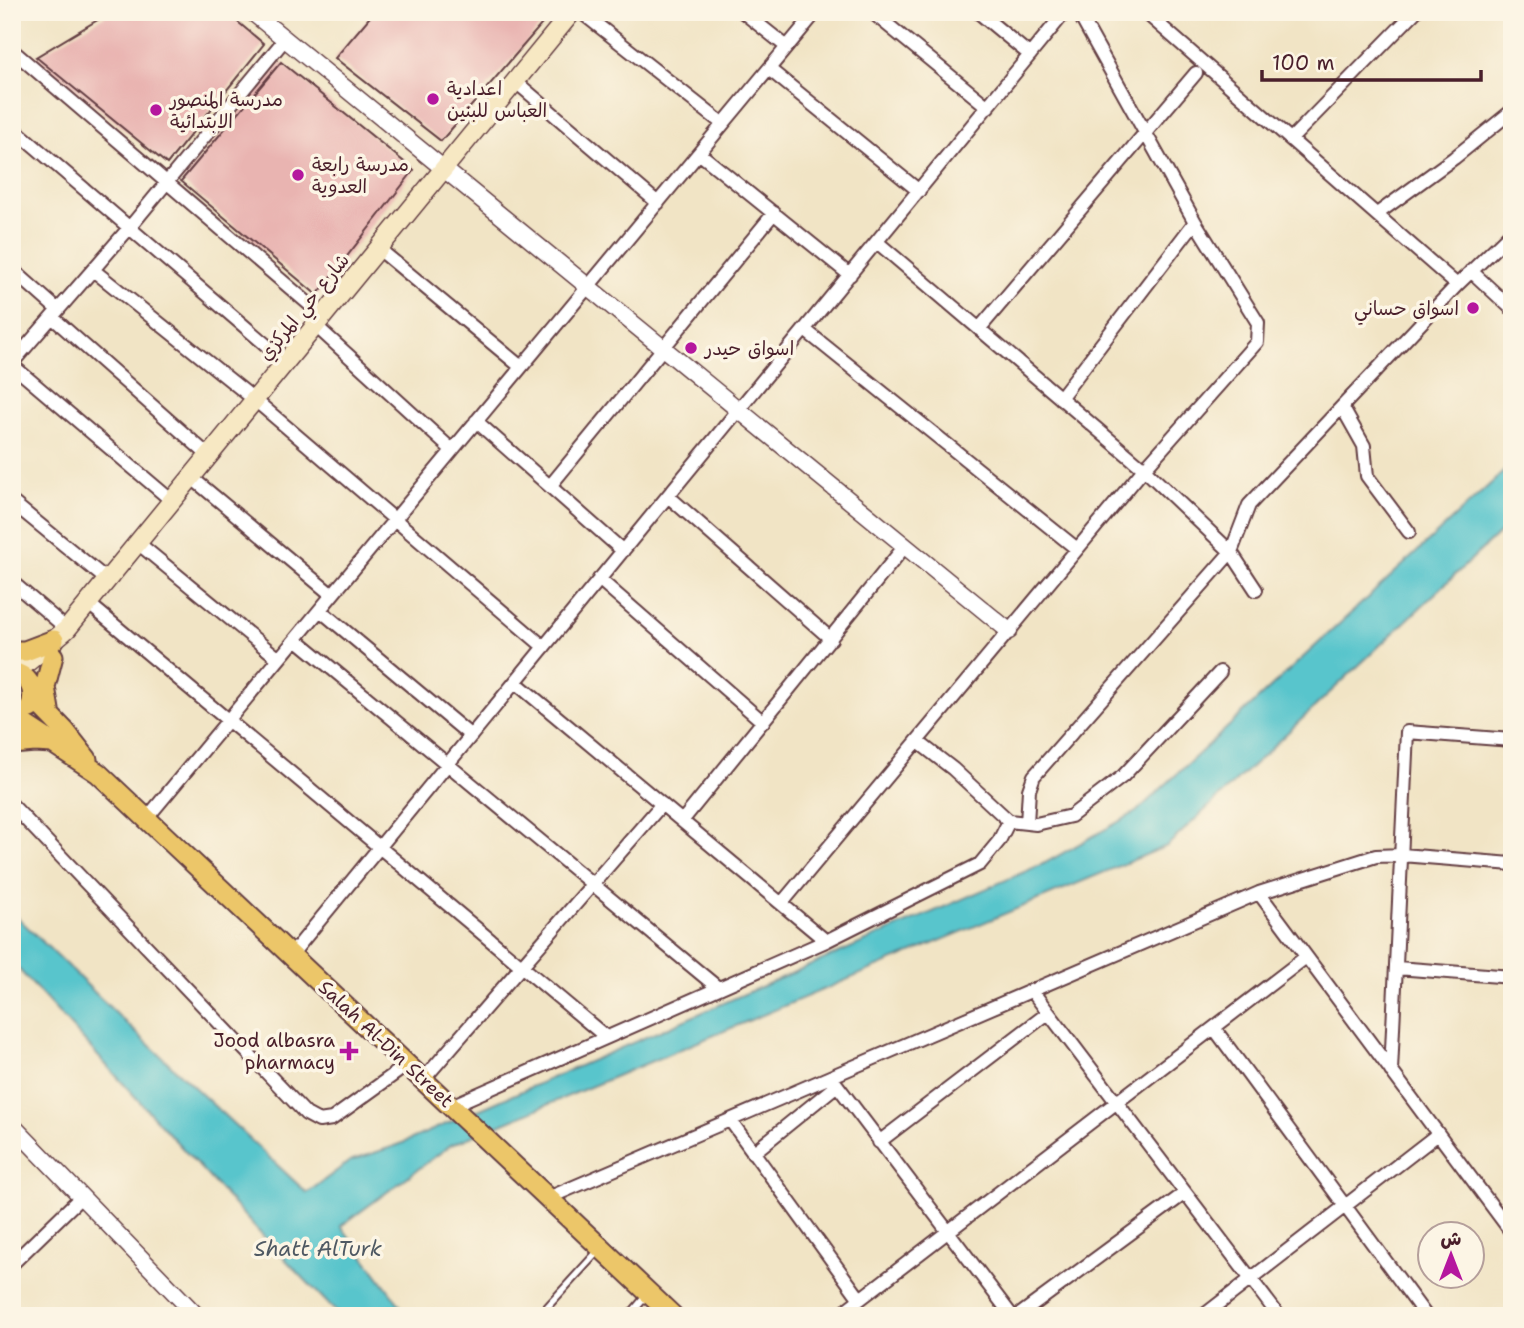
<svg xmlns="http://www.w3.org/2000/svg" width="1524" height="1328" font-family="'Shantell Sans','Playpen Sans Arabic',sans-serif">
  <rect width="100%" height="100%" fill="#fcf5e5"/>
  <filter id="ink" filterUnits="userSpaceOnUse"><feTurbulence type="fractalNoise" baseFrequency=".0143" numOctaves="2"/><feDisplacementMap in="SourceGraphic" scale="14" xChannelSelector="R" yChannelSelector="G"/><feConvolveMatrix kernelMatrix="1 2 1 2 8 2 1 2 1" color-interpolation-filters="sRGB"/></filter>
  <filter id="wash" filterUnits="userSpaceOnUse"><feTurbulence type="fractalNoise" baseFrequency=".00686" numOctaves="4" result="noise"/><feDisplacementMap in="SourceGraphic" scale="28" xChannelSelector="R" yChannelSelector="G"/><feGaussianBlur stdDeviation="1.57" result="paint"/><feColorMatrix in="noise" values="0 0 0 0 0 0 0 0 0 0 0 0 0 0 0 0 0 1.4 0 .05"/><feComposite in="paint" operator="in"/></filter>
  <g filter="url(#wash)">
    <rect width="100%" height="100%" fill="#f1e4c5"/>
    <!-- water -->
    <path fill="#58c5cc" stroke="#51727c" stroke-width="2" d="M1512,464V521L1167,846L451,1145L341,1226L408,1316H340L260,1233L12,962V912L130,1027L307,1193L350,1161L398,1145L1045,863L1136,812Z"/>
    <g id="blocks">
      <!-- building -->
      <path fill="#e9b4b1" d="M111,12H226L264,44L167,164L36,57Z
        M374,12H527L542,24L441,141L335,58Z
        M281,62L414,170L317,295L181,181Z"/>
    </g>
  </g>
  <g filter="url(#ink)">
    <use href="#blocks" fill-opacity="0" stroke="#633d42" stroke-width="2"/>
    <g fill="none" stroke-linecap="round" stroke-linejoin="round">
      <defs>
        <path id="service" d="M539,1316L600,1249
          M629,1316L646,1296"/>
        <path id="minor" d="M581,12L723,124
          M743,12L787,47
          M872,12L988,107
          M978,12L1030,55
          M1145,12L1457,285
          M1509,12L1512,15
          M12,50L323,316
          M769,69L919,191
          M516,82L658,203
          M12,127L286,362
          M1291,139L1415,12
          M699,153L850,275
          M1377,214L1454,158L1512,111
          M877,242L1144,469L1231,552L1256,590
          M379,249L521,367
          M12,269L58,310
          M93,270L255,400L544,647
          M1471,271L1512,309
          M52,317L209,456
          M316,326L452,450
          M979,329L1196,73
          M805,330L1077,549
          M12,363L130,227L285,39
          M12,365L172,501
          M1060,398L1195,222
          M1342,407L1364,446L1367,476L1409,532
          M476,421L623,551
          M191,477L332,595
          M550,486L774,213
          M668,496L831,639
          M12,502L107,580
          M138,543L279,659
          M599,579L763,722
          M12,582L67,629
          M88,603L606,1037
          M320,610L471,736
          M296,639L717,987
          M515,682L826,941
          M917,741L953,769L1009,821
          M12,805L306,1114L319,1121L332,1119L407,1065
          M147,818L816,12
          M682,821L905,546
          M1027,823L1029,790L1034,776L1231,552L1249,505L1457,285L1512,232
          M1259,893L1512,1233
          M782,903L1144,469L1257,342L1258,323L1195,222L1078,12
          M291,955L1065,12
          M1397,968L1512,977
          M1032,991L1279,1316
          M1214,1028L1426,1316
          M1391,1071L1407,732L1512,740
          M831,1077L1012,1316
          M423,1080L662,804
          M451,1106L826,941L980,864L999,841L1009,821L1036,824L1071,816L1123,776L1220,672
          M730,1120L860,1299
          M879,1142L1048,1013
          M753,1153L837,1085
          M548,1198L1259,893L1376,856L1402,855L1512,864
          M12,1264L82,1196
          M838,1316L1306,957
          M1018,1316L1185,1193
          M1203,1316L1438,1134"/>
        <path id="tertiary" d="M252,12L1009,631
          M12,1125L197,1316"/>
        <path id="secondary" d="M16,672L67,629L572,12"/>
        <path id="primary" d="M12,651H25L54,640
          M12,672C30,676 37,691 30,708
          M33,698L65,731L87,759
          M49,710L45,687L53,656
          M16,719L98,773L673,1316
          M12,744L35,742L52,743"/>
      </defs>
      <!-- service casing -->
      <use href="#service" stroke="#633d42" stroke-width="10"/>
      <!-- minor casing -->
      <use href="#minor" stroke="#633d42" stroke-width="16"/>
      <!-- tertiary casing -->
      <use href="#tertiary" stroke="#633d42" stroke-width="19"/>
      <!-- secondary casing -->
      <use href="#secondary" stroke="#633d42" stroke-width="21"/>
      <!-- primary casing -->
      <use href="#primary" stroke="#633d42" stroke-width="23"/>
      <!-- service -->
      <use href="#service" stroke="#fff" stroke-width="6"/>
      <!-- minor -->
      <use href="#minor" stroke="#fff" stroke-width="12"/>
      <!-- tertiary -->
      <use href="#tertiary" stroke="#fff" stroke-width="16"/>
      <!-- secondary -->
      <use href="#secondary" stroke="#f7e8c3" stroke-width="18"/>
      <!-- primary -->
      <use href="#primary" stroke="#ecc669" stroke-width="19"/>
    </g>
  </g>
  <!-- markers -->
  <g fill="#b5179e" stroke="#fcf5e5" stroke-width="2.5">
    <circle cx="433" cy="99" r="7"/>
    <circle cx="156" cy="110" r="7"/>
    <circle cx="298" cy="175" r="7"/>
    <circle cx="1473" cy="308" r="7"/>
    <circle cx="691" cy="348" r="7"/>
    <path d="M345.5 1040.5h7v7h7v7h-7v7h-7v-7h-7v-7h7z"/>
  </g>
  <g text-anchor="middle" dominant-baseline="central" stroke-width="7" stroke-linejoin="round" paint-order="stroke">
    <!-- poi labels -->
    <g font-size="19" fill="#4a1f2b" stroke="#fcf5e5" text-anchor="start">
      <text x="447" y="88">اعدادية<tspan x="447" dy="22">العباس للبنين</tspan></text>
      <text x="170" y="99">مدرسة المنصور<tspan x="170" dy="22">الابتدائية</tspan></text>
      <text x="312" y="164">مدرسة رابعة<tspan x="312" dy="22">العدوية</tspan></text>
      <text x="1459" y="308" text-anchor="end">اسواق حساني</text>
      <text x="705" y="348">اسواق حيدر</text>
      <text x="335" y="1040" text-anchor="end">Jood albasra<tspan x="335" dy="22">pharmacy</tspan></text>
    </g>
    <!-- street labels -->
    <g font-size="19" fill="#4a1f2b" stroke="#fcf5e5">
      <text transform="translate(304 307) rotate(-51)">شارع حي المركزي</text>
      <text transform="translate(386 1044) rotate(43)">Salah Al-Din Street</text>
    </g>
    <!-- water labels -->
    <g font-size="21" font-style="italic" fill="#4f5963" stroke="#fcf5e5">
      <text x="318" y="1249">Shatt AlTurk</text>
    </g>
  </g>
  <!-- margin -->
  <rect width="1524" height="1328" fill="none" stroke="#fcf5e5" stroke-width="42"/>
  <!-- north arrow -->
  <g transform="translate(1451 1255)"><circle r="33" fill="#fcf5e5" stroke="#b59f9b" stroke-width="2"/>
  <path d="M0-5L12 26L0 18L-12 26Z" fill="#b5179e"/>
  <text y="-10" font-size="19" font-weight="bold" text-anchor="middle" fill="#4a1f2b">ش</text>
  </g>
  <!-- scale -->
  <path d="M1262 70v10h219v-10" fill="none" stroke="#4a1f2b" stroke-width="3.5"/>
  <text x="1272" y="70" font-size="21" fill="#4a1f2b" stroke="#fcf5e5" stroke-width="5" paint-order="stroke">100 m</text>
</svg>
